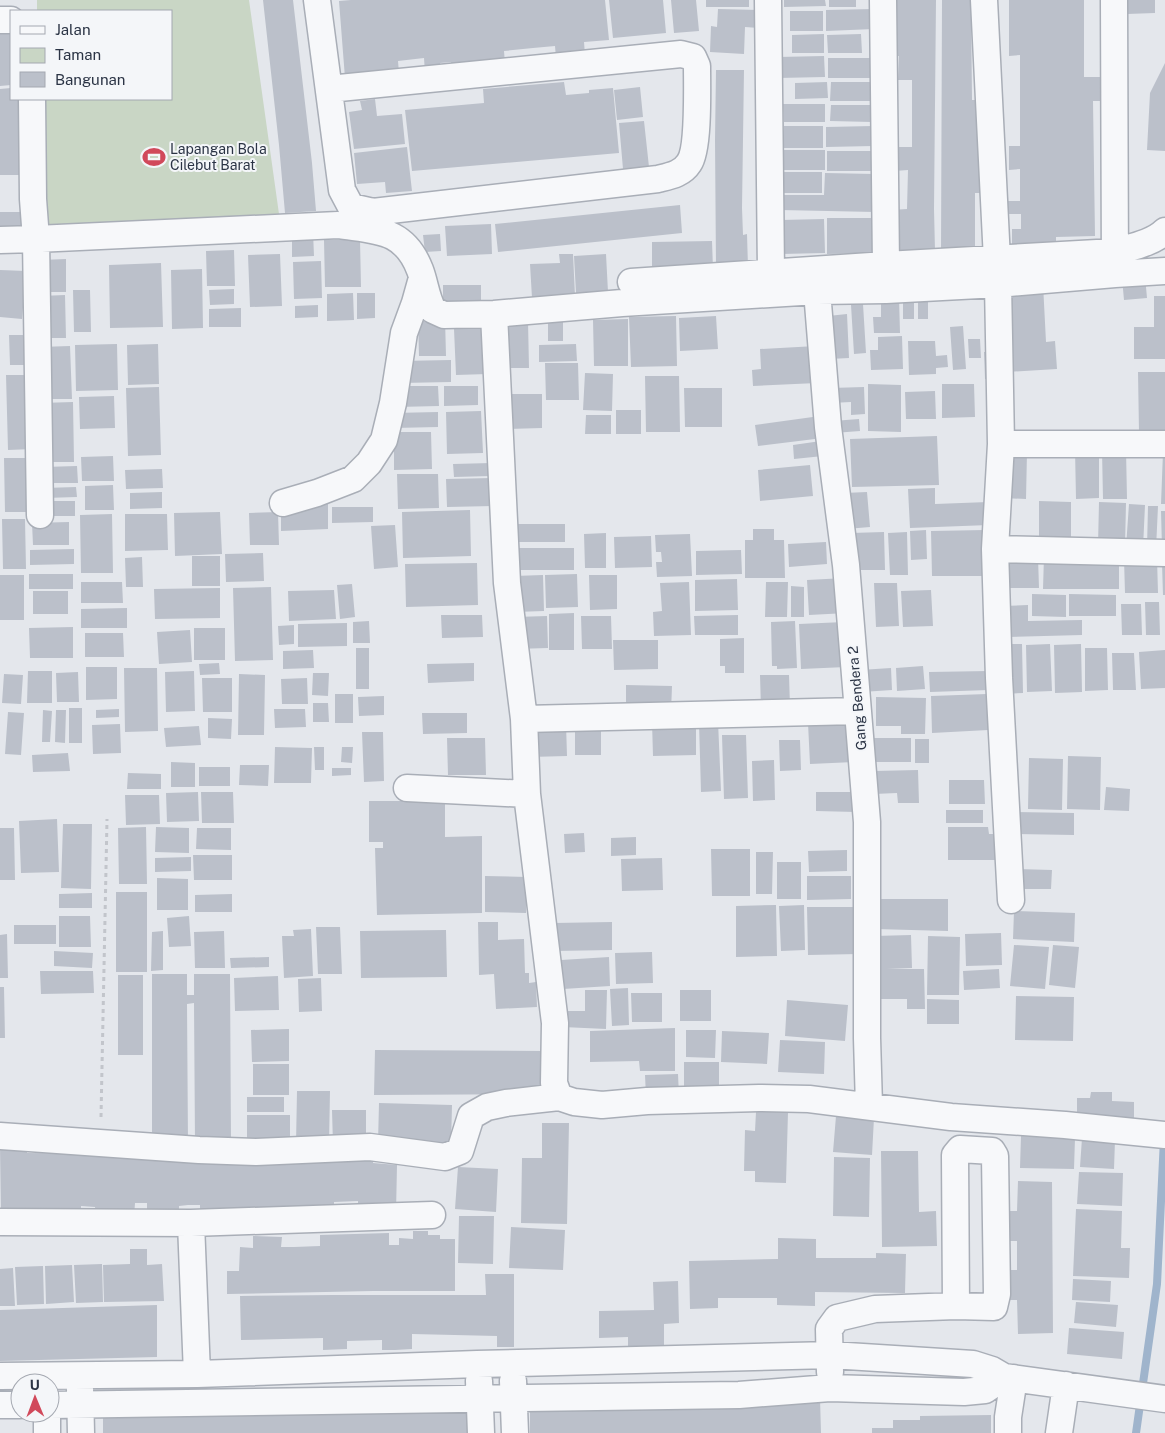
<svg xmlns="http://www.w3.org/2000/svg" width="1165" height="1433" font-family="'Public Sans',sans-serif">
  <rect width="100%" height="100%" fill="#e4e7ec"/>
  <!-- green -->
  <path fill="#c9d6c5" d="M37,0H249L279,214L37,236V99H171V11H37Z"/>
  <g fill="none" stroke-linecap="round" stroke-linejoin="round">
    <!-- stream -->
    <path stroke="#9fb4cc" stroke-width="8" d="M1136,1433L1157,1284L1164,1139"/>
  </g>
  <!-- building -->
  <path fill="#bbc0ca" d="M263,0H293L312,163L316,211L285,213L279,145Z
    M351,0H605L609,40L584,42L585,55L556,58L555,46L533,48L504,51L505,63L452,70L451,62L440,63L441,71L425,73L424,58L398,61L399,73L345,78L339,1Z
    M609,0H663L666,33L613,38Z
    M671,0H696L699,31L674,33Z
    M706,0H749V7H706Z
    M784,0H825L826,6L784,7Z
    M829,0H856V7H829Z
    M893,0H936L934,209L935,251H898L891,210L907,209L908,170L894,171V147H912V80H898L899,56H892Z
    M942,0H980V8L971,7L972,100H985L987,193H975V252H941Z
    M1009,0H1084V77H1104V101H1093L1095,236L1056,237V247H1012V229H1021V214H1008V201H1020V169L1009,170V146H1020V55L1009,56Z
    M1127,0H1155V13L1127,14Z
    M718,9L759,10V28L745,27L744,54L710,52L711,26L717,27Z
    M874,9V29L826,31V10Z
    M790,11H823V31H790Z
    M11,26V85L0,86V27Z
    M824,34V53H792V35Z
    M861,34L862,53H828L827,35Z
    M824,56L825,77L778,78V57Z
    M828,58H872V78H828Z
    M1165,63V151L1147,150L1150,93Z
    M716,70H744L742,208L743,235L747,234L748,267L716,268L715,140Z
    M564,82L566,95L589,93V90L613,88L619,153L412,171L405,110L484,103L483,89Z
    M827,82L828,98L795,99V83Z
    M831,82H870V101H830Z
    M640,87L643,117L617,120L614,90Z
    M11,88V99H29L31,175H0V89Z
    M375,99L377,116L402,114L405,144L354,149L349,112L362,110L360,101Z
    M783,104H825V122H784Z
    M831,105H872V122L830,121Z
    M644,121L649,167L623,169L619,123Z
    M784,126H823V148H784Z
    M873,126V146L826,147V127Z
    M407,147L412,191L386,193L385,182L357,184L354,153Z
    M784,150H825V170H783Z
    M827,151H872L873,171H827Z
    M780,172H822V193H780Z
    M825,173L875,174V212L780,210V195H824Z
    M680,205L682,233L498,252L495,224Z
    M0,212H26L27,230L0,231Z
    M827,218H876V253L827,254Z
    M824,219L825,253L781,254V220Z
    M491,224L492,254L447,256L445,226Z
    M313,232L314,256L292,257V233Z
    M440,234L441,251L425,252L423,235Z
    M360,239L361,287H325L324,240Z
    M712,241L713,269L652,271V242Z
    M234,250L235,286H207L206,251Z
    M280,254L282,306L250,307L248,255Z
    M559,254H573L575,296L532,298L530,264L560,263Z
    M606,254L608,292L576,293L574,256Z
    M66,259V292H42L41,260Z
    M321,261L322,298L294,299L293,262Z
    M161,263L163,327L110,328L109,265Z
    M202,269L203,328L172,329L171,270Z
    M0,270L26,271L22,319L0,317Z
    M1145,276L1147,298L1124,300L1122,278Z
    M1043,284L1046,342L1055,341L1057,369L1007,372L1010,285Z
    M443,285H481V309H443Z
    M234,289V304L210,305L209,290Z
    M73,290H90L91,332H74Z
    M918,291H928V319H918Z
    M903,292H914V319H903Z
    M353,293L354,320L327,321V294Z
    M357,293H375V318L357,319Z
    M65,295L66,338H42L41,296Z
    M1154,296H1165V359H1134V327H1154Z
    M899,297L900,333H874L873,317H881V298Z
    M863,304L866,353L854,354L851,305Z
    M318,305V317L295,318V306Z
    M241,308V327H209V309Z
    M847,314L849,358L830,359L828,316Z
    M676,316L677,366L631,367L629,317Z
    M716,316L718,349L680,351L679,318Z
    M445,318L446,356H419L418,319Z
    M563,319V341H548V320Z
    M628,319V366H594L593,320Z
    M528,321L529,368H501L499,322Z
    M963,326L966,369L953,370L950,327Z
    M487,328L488,374L456,375L454,329Z
    M9,335H30L31,365H10Z
    M902,336L903,369L871,370L870,350H878V337Z
    M968,339H980L981,358H969Z
    M908,341H935L936,356L947,355L948,367L936,368V374L909,375Z
    M117,344L118,390L76,391L75,345Z
    M158,344L159,384L128,385L127,345Z
    M576,344L577,361L539,362V345Z
    M70,346L72,399H41L40,347Z
    M816,346L817,383L753,386L752,370L761,369L760,349Z
    M984,352H994L995,378L985,379Z
    M451,360V382L401,383L400,361Z
    M545,363H578L579,400H546Z
    M1138,372H1165V431L1139,432Z
    M585,373L613,374L612,411L583,410Z
    M6,375H32L33,449L8,450Z
    M645,376H679L680,432H646Z
    M868,384L901,385V432L868,431Z
    M942,384H974L975,417L942,418Z
    M396,386H438L439,406L397,407Z
    M444,386H478V405L444,406Z
    M159,387L161,455L128,456L126,388Z
    M864,387L865,414L851,415V402L831,403V388Z
    M684,388H722V427H685Z
    M935,391L936,419H906L905,392Z
    M508,394H542V428L508,429Z
    M114,396L115,428L80,429L79,397Z
    M73,402L74,462H42L41,403Z
    M616,410H641V434H616Z
    M481,411L483,453L447,454L446,412Z
    M438,412V427L394,428L393,413Z
    M586,415H611V434H585Z
    M820,416L823,438L758,446L755,425Z
    M859,419L860,431L834,433L833,421Z
    M394,432H431L432,469L394,470Z
    M937,436L939,485L852,487L850,439Z
    M821,441L823,456L794,459L793,445Z
    M1075,449H1099V498L1076,499Z
    M1126,449L1127,499H1103L1102,450Z
    M1004,451L1027,452L1026,499L1003,498Z
    M1163,452H1165V504H1161Z
    M113,456L114,481H82L81,457Z
    M4,458H33L35,512H5Z
    M491,463V476L454,477L453,464Z
    M810,465L813,496L760,501L758,470Z
    M77,466L78,483H44V467Z
    M162,469L163,488L126,489L125,470Z
    M397,474H438L439,508L398,509Z
    M492,478L493,506L447,507L446,479Z
    M113,485L114,510H85V486Z
    M76,487L77,497L45,498L44,488Z
    M935,488V504L988,502L989,525L910,528L908,489Z
    M162,492V508L130,509V493Z
    M867,492L870,527L846,529L844,493Z
    M44,501H75V516H44Z
    M1039,501L1071,502V544H1039Z
    M1099,502L1126,503L1125,547L1098,546Z
    M328,504V529L281,531V506Z
    M1129,504L1145,505L1143,548L1126,547Z
    M1148,506H1158L1156,549L1147,548Z
    M332,507H373V522L332,523Z
    M470,510L471,556L403,558L402,512Z
    M1161,511H1165V548H1162Z
    M220,512L222,554L175,556L174,513Z
    M278,512L279,545H250L249,513Z
    M112,514L113,573H81L80,515Z
    M125,514H167L168,550L125,551Z
    M2,519H25L26,569H3Z
    M69,522V545H33L32,523Z
    M511,524H565V542H511Z
    M395,525L398,567L374,569L371,526Z
    M753,529H774V540H784L785,578H745V540H753Z
    M926,530L927,559L911,560L910,531Z
    M985,530L986,576H932L931,531Z
    M884,532L885,570H852L851,533Z
    M907,532L908,575H890L888,533Z
    M606,533V568H585L584,534Z
    M690,534L692,576L657,577L656,562H662L661,552H656L655,535Z
    M651,536L652,567L615,568L614,537Z
    M826,542L827,564L789,567L788,544Z
    M510,548H574V570H510Z
    M74,549V564L30,565V550Z
    M741,550L742,574L696,575V551Z
    M263,553L264,581L226,582L225,554Z
    M192,556H220V586H192Z
    M1044,556H1119V589H1043Z
    M142,557L143,587H126L125,558Z
    M1038,557L1039,588H1001L1000,558Z
    M1157,558L1158,593H1125L1124,559Z
    M477,563L478,605L406,607L405,564Z
    M1162,563H1165V595H1163Z
    M29,574H73V589H29Z
    M577,574L578,607L546,608L545,575Z
    M0,575H24V620H0Z
    M543,575L544,611L515,612L514,576Z
    M589,575H617V609L590,610Z
    M845,578L847,613L809,615L807,580Z
    M737,579L738,610L695,611V580Z
    M81,582H122L123,603H81Z
    M689,582L691,635L654,636L653,612L662,611L660,583Z
    M766,582H788L787,617H765Z
    M874,583H897L899,626L876,627Z
    M352,584L355,617L340,619L337,585Z
    M791,586L804,587V617H791Z
    M271,587L273,660L235,661L233,588Z
    M220,588V618L155,619L154,589Z
    M334,590L336,619L289,621L288,591Z
    M931,590L933,626L903,627L901,591Z
    M33,591H68V614H33Z
    M1032,594L1066,595V617L1032,616Z
    M1069,594L1116,595V616H1069Z
    M1145,602H1159L1160,635H1146Z
    M1121,604H1141L1142,635H1122Z
    M1028,605V621L1082,620V635L1005,637L1003,606Z
    M127,608V628H81V609Z
    M574,613V650H549V614Z
    M441,615H482L483,637L442,638Z
    M738,615V635H695L694,616Z
    M547,616L548,648L516,649L515,617Z
    M581,616H611L612,649H582Z
    M369,621L370,643H353V622Z
    M795,621L797,668L777,669V666H772L771,622Z
    M844,622L846,667L801,669L799,624Z
    M347,623V646L298,647V624Z
    M294,625V644L279,645L278,626Z
    M73,627V658H30L29,628Z
    M194,628H225V660H194Z
    M190,630L192,662L159,664L157,632Z
    M85,633H123L124,657H85Z
    M744,638V673H725V666H720V639Z
    M613,640H658V669L614,670Z
    M1002,644H1022L1023,693L1003,694Z
    M1050,644L1052,691L1027,692L1026,645Z
    M1081,644L1082,692L1055,693L1054,645Z
    M356,648H369V689H356Z
    M1085,648H1107L1108,690L1085,691Z
    M313,650L314,668L283,669V651Z
    M1165,650V688L1141,689L1139,652Z
    M1112,653H1134L1136,690H1113Z
    M219,663L220,674L200,675L199,664Z
    M474,663V681L428,683L427,664Z
    M923,666L925,689L897,691L896,668Z
    M86,667H117V699L86,700Z
    M124,668H157L158,731L125,732Z
    M891,668L892,690L862,692L860,670Z
    M28,671H52V703H27Z
    M194,671L195,711L166,712L165,672Z
    M989,671V690L930,692L929,672Z
    M78,672L79,702H57L56,673Z
    M313,673H329L328,696L312,695Z
    M4,674L23,675L21,704L2,703Z
    M239,674L265,675L264,735H238Z
    M760,675H789L790,707L761,708Z
    M202,678H232V712H203Z
    M307,678L308,704H282L281,679Z
    M626,685L672,686L671,712L626,711Z
    M335,694H353V723H335Z
    M987,694L988,730L932,733L931,696Z
    M384,696V715L359,716L358,697Z
    M876,697L926,698L925,734H901V726H876Z
    M313,703H328L329,722H313Z
    M69,708H82V743H69Z
    M119,709V717L96,718V710Z
    M274,709H305L306,727L275,728Z
    M43,710L52,711L50,742H42Z
    M56,710H66L65,743L55,742Z
    M8,712L24,713L21,755L5,754Z
    M422,713H467V733L423,734Z
    M208,718L232,719L231,739L208,738Z
    M575,720H601V755H575Z
    M696,721V755L653,756L652,722Z
    M718,721L721,791L701,792L699,722Z
    M852,721L854,762L810,764L808,723Z
    M120,724L121,753L93,754L92,725Z
    M566,724L567,756L530,757L529,725Z
    M199,726L201,745L166,747L164,728Z
    M362,732H383L384,781L364,782Z
    M722,735H746L748,798L724,799Z
    M447,738H485L486,775H448Z
    M867,738H911V762H866Z
    M915,739H929V763H915Z
    M779,740H800L801,770L780,771Z
    M275,747L312,748L311,783H274Z
    M314,747H324V770H315Z
    M342,747H353L352,763L341,762Z
    M68,753L70,771L33,772L32,755Z
    M1068,756L1101,757L1100,810L1067,809Z
    M1029,758L1063,759L1062,810L1028,809Z
    M774,760L775,800L753,801L752,761Z
    M171,762L195,763V787H171Z
    M240,765H269L268,786L239,785Z
    M199,767H230V786H199Z
    M332,768H351V775L332,776Z
    M918,770L919,803H898L897,793L874,794V771Z
    M128,773L161,774V789H127Z
    M949,780H984L985,804H949Z
    M1106,787L1130,789L1129,811L1104,810Z
    M198,792L199,821L167,822L166,793Z
    M201,792H233L234,823H202Z
    M816,792H856V812L816,811Z
    M125,795H159L160,824L126,825Z
    M369,801H445V837L482,836V913L377,915L375,848H383V842H369Z
    M946,810H983V823H946Z
    M1012,812L1074,813V835L1011,834Z
    M57,819L59,872L21,873L19,821Z
    M63,824H92L91,889L61,888Z
    M146,827L147,884H119L118,828Z
    M156,827L189,828V853L155,852Z
    M948,827H988L989,834H997V860H948Z
    M0,828H14L15,880H0Z
    M197,828H231V850L196,849Z
    M584,833L585,852L565,853L564,834Z
    M636,837V855L611,856V838Z
    M711,849H750V896H712Z
    M847,850V871L809,872L808,851Z
    M756,852H773L772,894H756Z
    M193,855H232V880H194Z
    M191,857V871L155,872V858Z
    M662,858L663,890L622,891L621,859Z
    M777,862H801V899H777Z
    M1017,869L1052,870L1051,889H1017Z
    M485,876L527,877L526,913L485,912Z
    M807,876H851V899L807,900Z
    M157,878L188,879V910H157Z
    M116,892H147V972H116Z
    M92,893V908H59V894Z
    M232,894V912H195V895Z
    M875,899H948V931L875,929Z
    M776,905L777,956L736,957V906Z
    M804,905L805,950L781,951L779,906Z
    M807,907H858L859,954L808,955Z
    M1014,911L1075,913L1074,942L1013,939Z
    M59,916H90L91,947H59Z
    M189,916L191,946L169,947L167,918Z
    M478,922H498V940L524,939L525,973H529V983L536,982L537,1007L496,1009L494,974L479,975Z
    M612,922V950L554,951V923Z
    M14,925H56V944H14Z
    M316,927H340L342,974H318Z
    M311,929L313,976L284,978L282,936H294L293,930Z
    M446,930L447,977L361,978L360,931Z
    M163,931V970L151,971L152,932Z
    M224,931L225,968H195L194,932Z
    M1001,933L1002,965L966,966L965,934Z
    M7,934L8,978H0V935Z
    M911,935L912,968L887,969H924L925,1009H907V999H871L874,936Z
    M928,936L960,937L959,995H927Z
    M1014,945L1049,947L1045,989L1010,986Z
    M1053,945L1079,947L1075,988L1049,985Z
    M54,951L93,953L92,968L54,966Z
    M652,952L653,983L616,984L615,953Z
    M269,957V967L231,968L230,958Z
    M609,957L610,986L563,989L561,960Z
    M999,969L1000,988L964,990L963,971Z
    M40,971H93L94,993L41,994Z
    M152,974H187V995H194V974H230L231,1143H195L194,1003L187,1004L188,1143H152Z
    M118,975H143V1055H118Z
    M278,976L279,1010L235,1011L234,978Z
    M321,978L322,1011L299,1012L298,979Z
    M0,987H4L5,1038H0Z
    M628,988L629,1025L612,1026L610,989Z
    M585,990H607L606,1029L563,1027V1011H585Z
    M680,990H711V1021H680Z
    M631,993H662V1022H632Z
    M1016,996L1074,997L1073,1041L1015,1040Z
    M927,999L959,1000V1024H927Z
    M787,1000L848,1005L845,1041L785,1036Z
    M675,1028V1071H640L639,1061L590,1062V1031Z
    M289,1029V1061L252,1062L251,1030Z
    M686,1030H716L715,1058L686,1057Z
    M722,1031L769,1033L767,1064L721,1062Z
    M780,1040L825,1042L824,1074L778,1072Z
    M375,1050L543,1051L541,1094L374,1095Z
    M684,1062H719V1093H684Z
    M253,1064H289V1095H253Z
    M678,1074L679,1096H646L645,1075Z
    M297,1091H330L329,1144H296Z
    M1091,1092H1112V1101L1134,1102V1120L1077,1124V1098H1090Z
    M247,1097H284V1112H247Z
    M379,1103L452,1105L451,1145L378,1143Z
    M332,1110H366V1145H333Z
    M756,1112H788L786,1183L755,1182V1171H744L745,1130L755,1131Z
    M247,1115H290V1146H247Z
    M836,1116L874,1118L872,1155L833,1152Z
    M542,1123H569L567,1224L521,1223L522,1158H542Z
    M1021,1136L1075,1138L1074,1169L1020,1168Z
    M1082,1138L1115,1140L1114,1169L1080,1167Z
    M0,1146L27,1147V1153L374,1156L373,1163L397,1165L396,1213L358,1212V1201L334,1202V1212L200,1215V1205H188L179,1206V1214L147,1217V1203H135L134,1217H96L95,1207L81,1206V1216L1,1215Z
    M881,1151H918L919,1212L936,1211L937,1246L882,1247Z
    M834,1157L870,1158L869,1217L833,1216Z
    M458,1167L498,1169L496,1212L455,1209Z
    M1079,1172L1123,1173L1122,1206L1077,1204Z
    M1018,1181L1052,1182L1053,1333L1018,1334L1017,1300H1007L1006,1270H1017V1241H1002V1211H1017Z
    M1076,1209L1122,1211L1121,1248H1130L1129,1278L1073,1276Z
    M459,1216H494L493,1264L458,1263Z
    M511,1227L565,1230L563,1270L509,1268Z
    M413,1231H428V1235H440V1239H455V1291H373L227,1294V1271H239L240,1247L253,1248V1236L282,1237L281,1247H294L320,1246V1235L389,1233V1245H399V1238L413,1239Z
    M778,1238L816,1239V1258H876V1253L906,1254L905,1293L815,1292V1306L777,1305V1298H718V1308L690,1309L689,1261L778,1259Z
    M130,1249H147V1265L162,1264L164,1301L104,1302L103,1265L130,1264Z
    M102,1264L103,1302L76,1303L74,1265Z
    M72,1265L74,1302L46,1304L45,1266Z
    M43,1266L44,1304L17,1305L15,1267Z
    M13,1268L15,1306H0V1269Z
    M485,1274H514V1347H497V1336L412,1334V1349L395,1350H382V1340L347,1341V1349L323,1350V1338L241,1340L240,1296L334,1295H486Z
    M1073,1279L1111,1281L1110,1302L1072,1300Z
    M678,1281L679,1323L664,1324V1352L628,1353V1337L599,1338V1311L654,1310L653,1282Z
    M1076,1302L1118,1305L1116,1327L1074,1323Z
    M157,1305V1357L0,1361V1310Z
    M1069,1328L1124,1332L1122,1359L1067,1354Z
    M820,1398L821,1433H530V1409H713V1400Z
    M467,1406L468,1433H103V1415L162,1413V1417Z
    M991,1415V1433H872V1428H893V1420H920V1416Z"/>
  <g fill="none" stroke-linecap="round" stroke-linejoin="round">
    <defs>
      <path id="minor" d="M317,0L342,190L351,207L373,212L658,179C670,176 682,174 689,163C699,149 697,86 697,66L693,57L681,54L329,89
        M768,0L771,273
        M883,0L886,265
        M984,0L997,260
        M0,20H11
        M0,240L36,239L33,199L32,99
        M1115,274L1165,271
        M631,282L886,265L1115,252C1131,247 1153,243 1165,231
        M998,284L1001,444L995,549L999,678L1011,900
        M817,291L828,427L846,565L867,822V1038L869,1106
        M494,314L507,583L524,719L527,794L555,1023L554,1083L559,1097L574,1102L602,1105L647,1101L759,1098L809,1099L951,1117L1065,1125L1165,1135
        M1001,444H1165
        M283,503L317,493L353,479L369,463L384,440L393,403L404,333L415,303L422,278
        M40,515L36,239L338,225C376,231 404,228 420,270C425,283 426,297 433,310L444,315L494,314L622,303L817,291L886,290L998,284L1115,274L1114,0
        M995,549L1165,553
        M524,719L858,711
        M407,788L527,794
        M0,1136L199,1150L256,1152L370,1147L445,1157L460,1151L471,1116L487,1107L506,1103L559,1097
        M0,1222L191,1223L432,1215
        M191,1223L197,1374
        M830,1372L829,1329L837,1318L875,1309L956,1306L994,1307L997,1294L995,1156L992,1151L960,1149L955,1155L956,1306
        M0,1376L197,1374L477,1364L831,1355L973,1364L992,1370L1004,1377L1165,1399
        M479,1381L481,1433
        M513,1381L515,1433
        M80,1389L81,1433
        M0,1405H20
        M50,1405L739,1395L830,1388L964,1392L985,1390L1004,1377
        M47,1413V1433
        M1008,1433V1417L1014,1378
        M1059,1433L1066,1385"/>
    </defs>
    <!-- minor casing -->
    <use href="#minor" stroke="#a9aeb7" stroke-width="29"/>
    <!-- path -->
    <path stroke="#c2c5cb" stroke-width="3" stroke-dasharray="4 4" stroke-linecap="butt" d="M101,1117L107,819"/>
    <!-- minor -->
    <use href="#minor" stroke="#f7f8fa" stroke-width="26"/>
  </g>
  <!-- icons -->
  <defs>
    <symbol id="stadium-bare" viewBox="-9 -9 18 18"><path d="M0-5a6.5 5 0 1 0 0 10a6.5 5 0 1 0 0-10ZM-3.5-1.8h7v3.6h-7Z" fill="#d1495b" stroke="#f4f6f9" stroke-width="2.5" paint-order="stroke"/></symbol>
  </defs>
  <g fill-rule="evenodd">
    <use href="#stadium-bare" x="138" y="141" width="32" height="32"/>
  </g>
  <g text-anchor="middle" dominant-baseline="central" stroke-width="4" stroke-linejoin="round" paint-order="stroke">
    <!-- poi labels -->
    <g font-size="14" fill="#2b3445" stroke="#f4f6f9" text-anchor="start">
      <text x="170" y="149">Lapangan Bola<tspan x="170" dy="16">Cilebut Barat</tspan></text>
    </g>
    <!-- street labels -->
    <g font-size="14" fill="#2b3445" stroke="#f4f6f9">
      <text transform="translate(857 698) rotate(-95)">Gang Bendera 2</text>
    </g>
  </g>
  <!-- legend -->
  <rect x="10" y="10" width="162" height="90" fill="#f4f6f9" stroke="#a4a8b1"/>
  <rect x="20" y="26" width="25" height="8" fill="#f7f8fa" stroke="#a4a8b1"/>
  <text x="55" y="35" font-size="15" fill="#2b3445">Jalan</text>
  <rect x="20" y="48" width="25" height="15" fill="#c9d6c5" stroke="#a4a8b1"/>
  <text x="55" y="60" font-size="15" fill="#2b3445">Taman</text>
  <rect x="20" y="72" width="25" height="15" fill="#bbc0ca" stroke="#a4a8b1"/>
  <text x="55" y="85" font-size="15" fill="#2b3445">Bangunan</text>
  <!-- north arrow -->
  <g transform="translate(35 1398) rotate(359)"><circle r="24" fill="#f4f6f9" stroke="#a4a8b1"/>
  <path d="M0-4L9 19L0 12L-9 19Z" fill="#d1495b"/>
  <text y="-8" font-size="14" font-weight="bold" text-anchor="middle" fill="#2b3445">U</text>
  </g>
</svg>
